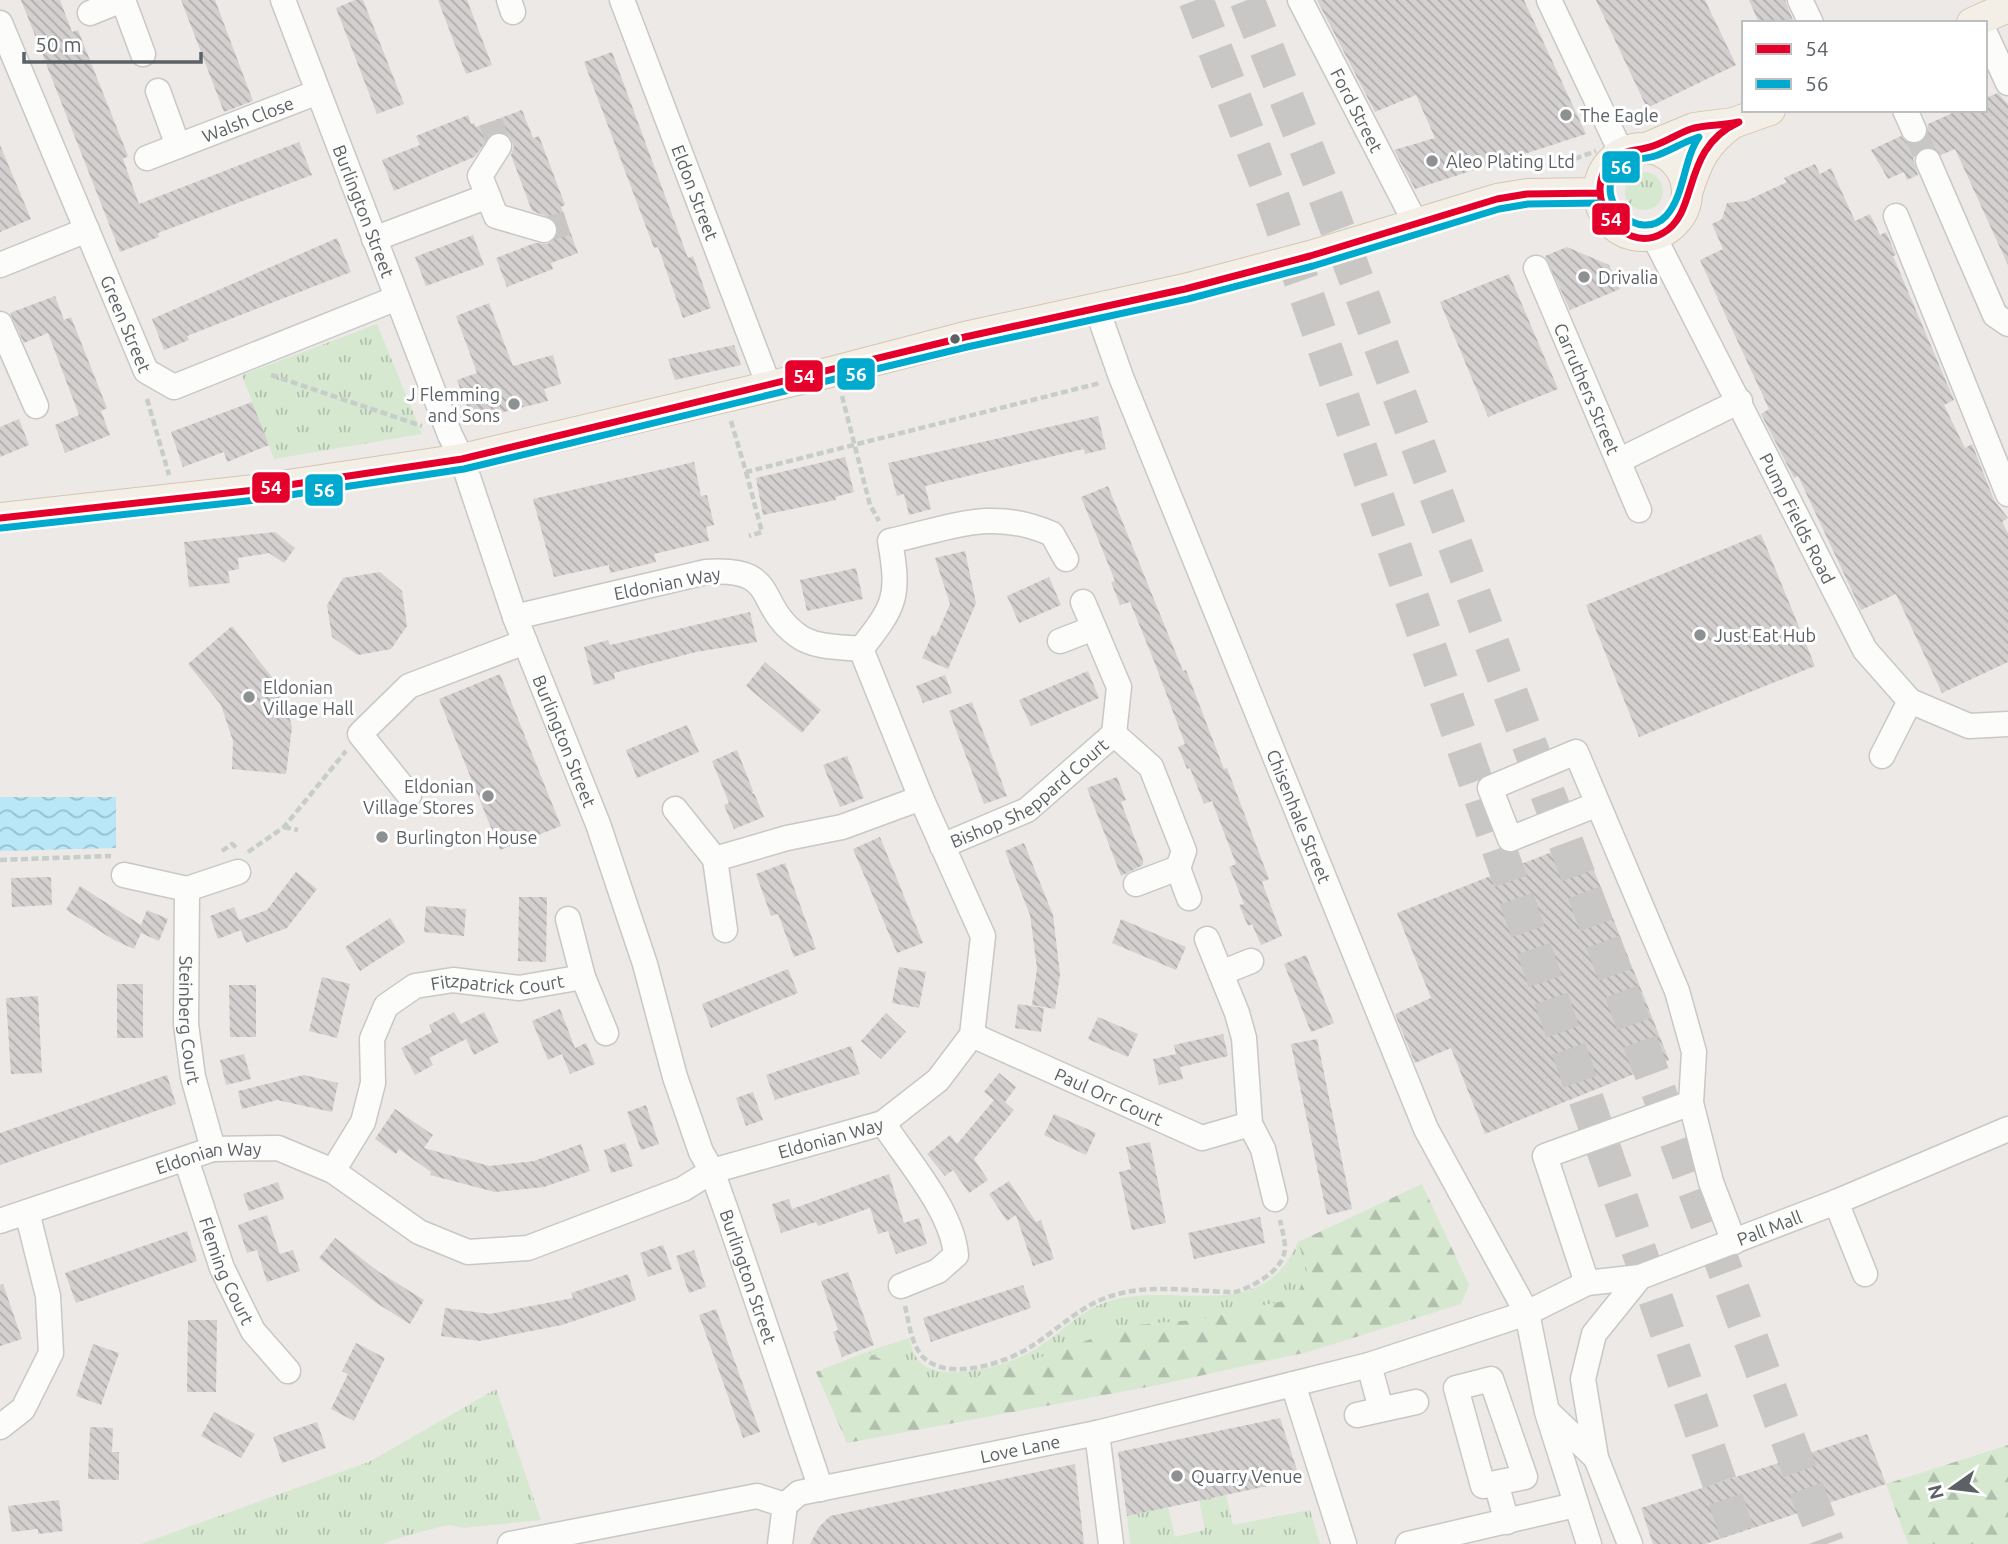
<svg xmlns="http://www.w3.org/2000/svg" width="2008" height="1544" font-family="Ubuntu,sans-serif">
  <defs>
    <pattern id="grass-tufts" width="24" height="20" patternUnits="userSpaceOnUse" patternTransform="scale(1.75)"><rect width="24" height="20" fill="#d7e8d1"/><path d="M3 7l-1-3M5 7V3M7 7l1-3M15 17l-1-3M17 17v-4M19 17l1-3" fill="none" stroke="#b1bfad"/></pattern>
    <pattern id="forest-firs" width="22" height="20" patternUnits="userSpaceOnUse" patternTransform="scale(1.75)"><rect width="22" height="20" fill="#d7e8d1"/><path d="M5 1l3.5 6h-7zM16 11l3.5 6h-7z" fill="#b1bfad"/></pattern>
    <pattern id="water-waves" width="16" height="10" patternUnits="userSpaceOnUse" patternTransform="scale(1.75)"><rect width="16" height="10" fill="#b9e7f8"/><path d="M0 5q4-4 8 0t8 0" fill="none" stroke="#99bfcc"/></pattern>
    <pattern id="building-back-hatch" width="6" height="6" patternUnits="userSpaceOnUse" patternTransform="scale(1.75)"><rect width="6" height="6" fill="#d3d0cf"/><path d="M-1 5l2 2M0 0l6 6M5-1l2 2" fill="none" stroke="#aeacac"/></pattern>
  </defs>
  <rect width="100%" height="100%" fill="#ece9e6"/>
  <!-- grass -->
  <path fill="url(#grass-tufts)" d="M1625 191a19 19 0 1 1 38 0a19 19 0 1 1-38 0Z
    M377,324L422,434L274,459L242,375Z
    M1298,1242L1307,1270L1297,1298L1204,1319L1123,1326L1058,1352L955,1383H932L866,1352L909,1338C911,1345 914,1356 920,1362C943,1384 1008,1366 1032,1351C1060,1335 1080,1309 1113,1300C1179,1282 1263,1325 1298,1242Z
    M496,1389L541,1520L462,1528C461,1528 452,1525 450,1525C441,1526 389,1540 383,1544H141L369,1462Z
    M1226,1495L1233,1525L1310,1510L1320,1544H1130L1127,1516L1168,1507L1175,1537L1205,1530L1199,1500Z"/>
  <!-- forest -->
  <path fill="url(#forest-firs)" d="M1422,1184L1469,1285L1461,1304L1308,1352L1158,1385L847,1443L816,1372L866,1352L932,1383H955L1058,1352L1123,1326L1204,1319L1296,1298L1307,1270L1298,1242Z
    M2008,1445V1544H1908L1886,1484Z"/>
  <!-- water -->
  <path fill="url(#water-waves)" d="M0,797H116V848L0,851Z"/>
  <!-- building -->
  <path fill="url(#building-back-hatch)" d="M21,0H60L72,32L78,30L128,156L123,159L139,204L299,142L312,175L158,233L159,237L120,252Z
    M181,0H215L253,101L224,112Z
    M355,0H363L404,104L377,114L336,8Z
    M438,0H467L492,65L466,74Z
    M1317,0H1524L1586,134L1415,189L1394,150L1435,138L1416,95L1375,112Z
    M1596,0H1705L1736,65L1647,108Z
    M1749,0H1785L1794,23H1759Z
    M612,52L688,258L693,256L711,308L683,318L658,247L654,248L584,62Z
    M1998,93L2008,104V265L1955,149L1941,155L1930,146L1921,148L1913,159L1918,175L1907,180L1904,172L1888,179L1871,150L1901,136L1906,142L1919,144L1926,138L1928,124L1959,110H1985V98Z
    M522,110L533,138L539,136L565,205L561,207L578,253L551,263L553,269L507,287L496,258L535,243L548,244L558,235L559,227L554,219L532,211L511,155L514,146L507,134L493,133L474,157L394,191L382,160L420,145L416,136L468,115L471,124L474,123L476,127Z
    M0,145L31,219L0,232Z
    M1815,164L1820,174L1831,168L1855,221L1870,214L1880,235L1886,232L1896,255L1893,256L1954,400L1944,405L1965,448L1972,444L1994,500L2008,518L2002,522L2008,533V662L1942,693L1896,594L1861,610L1798,476L1794,478L1761,414L1769,409L1700,260L1723,249L1712,224L1722,219L1727,203L1746,201L1787,182L1784,178Z
    M473,235L484,265L426,286L415,257Z
    M337,238L351,272L187,336L189,340L164,350L152,319Z
    M1567,247L1609,265L1620,289L1570,310L1545,256Z
    M1509,274L1558,389L1488,417L1440,302Z
    M55,296L64,320L71,317L107,408L101,411L110,435L65,453L55,425L79,415L48,333L24,343L10,313Z
    M489,303L513,366L553,355L561,384L544,389L548,401L472,420L457,380L477,373L456,316Z
    M734,345L741,365L675,380L668,359Z
    M252,402L269,445L227,462L224,452L183,467L171,432Z
    M1098,416L1106,449L1085,454L1084,449L925,486L931,509L909,515L904,494L897,496L888,463Z
    M19,419L29,445L0,457V427Z
    M845,457L854,492L835,497L836,500L763,515L756,478Z
    M694,462L701,496L707,495L714,525L706,527L709,541L654,554L656,562L610,573L609,565L554,577L533,499Z
    M1108,486L1183,671L1186,670L1224,769L1227,768L1269,879L1262,882L1282,936L1261,945L1252,924L1248,926L1239,905L1244,904L1229,867L1236,864L1212,801L1204,804L1190,768L1187,769L1178,747L1185,744L1154,661L1130,602L1120,605L1111,582L1115,581L1081,497Z
    M275,532L295,548L284,563L269,553L238,558L239,569L228,571L230,583L189,587L184,542Z
    M1761,534L1815,666L1639,737L1586,605Z
    M965,551L976,603L948,669L922,658L932,635L936,636L950,604L935,558Z
    M856,568L863,599L807,611L800,580Z
    M380,572L402,591L407,626L391,649L358,655L332,637L327,605L343,578Z
    M1049,577L1061,605L1019,623L1007,596Z
    M750,612L757,642L696,652L614,673L615,679L594,685L584,647L608,640L610,645Z
    M232,626L282,690L292,727L286,774L232,769L233,741L221,705L188,664Z
    M765,662L821,710L802,733L746,686Z
    M1088,671L1099,698L1031,726L1019,700Z
    M500,674L561,826L500,850L439,699Z
    M945,675L952,693L923,703L916,686Z
    M972,702L1007,796L984,804L949,711Z
    M687,725L699,752L637,778L626,750Z
    M737,750L753,791L751,794L754,793L764,817L734,829L724,805L729,803L712,761Z
    M847,756L864,798L840,807L823,765Z
    M1117,777L1126,800L1121,802L1143,860V865L1121,876L1087,788Z
    M880,837L923,943L897,953L853,849Z
    M1582,840L1669,1060L1485,1134L1451,1048L1415,1063L1395,1014L1431,998L1397,913Z
    M1024,843L1053,915L1060,974L1055,1009L1032,1005L1037,968L1030,915L1005,851Z
    M785,863L816,949L794,957L778,914L771,916L756,874Z
    M296,872L317,889L287,928L246,943L241,930L218,939L210,916L234,907L239,920L267,910Z
    M51,877L52,905L12,907L11,878Z
    M80,886L141,925L147,910L168,919L159,941L141,933L134,949L114,940L66,910Z
    M519,897H547L546,962L518,961Z
    M426,906L466,909L464,936L424,932Z
    M390,918L405,942L360,971L345,947Z
    M1121,919L1186,947L1176,970L1112,943Z
    M1306,955L1334,1023L1311,1032L1284,964Z
    M899,967L926,972L919,1008L892,1003Z
    M788,969L798,993L711,1028L702,1004Z
    M322,977L350,984L337,1038L309,1031Z
    M117,984H143V1038H117Z
    M229,985H256V1037H230Z
    M38,996L42,1073L11,1074L6,998Z
    M1018,1004L1044,1008L1041,1032L1015,1028Z
    M560,1009L575,1048L586,1043L595,1064L570,1074L562,1054L548,1060L532,1021Z
    M454,1012L461,1024L484,1012L499,1042L474,1055L466,1039L429,1058L433,1065L415,1075L401,1048L432,1032L429,1025Z
    M886,1013L906,1032L881,1059L861,1041Z
    M1098,1017L1138,1034L1128,1057L1088,1039Z
    M1223,1034L1228,1056L1180,1067L1183,1079L1159,1085L1153,1059L1176,1054L1174,1045Z
    M1317,1039L1352,1209L1327,1215L1291,1044Z
    M851,1046L860,1074L775,1100L766,1075Z
    M244,1054L251,1079L226,1085L220,1060Z
    M999,1073L1016,1087L1005,1102L1014,1110L974,1159L988,1180L969,1193L953,1170L945,1176L927,1154L950,1135L957,1144L994,1100L984,1092Z
    M167,1075L176,1104L0,1165V1133Z
    M304,1075L338,1083L332,1112L277,1100L242,1109L238,1091Z
    M753,1092L763,1120L746,1126L736,1098Z
    M646,1105L659,1144L641,1150L627,1112Z
    M395,1109L433,1135L424,1148L489,1166L534,1161L581,1144L590,1171L544,1187L495,1192L430,1175L431,1172L399,1149L396,1154L375,1139Z
    M1054,1114L1096,1133L1086,1155L1044,1135Z
    M1150,1142L1166,1223L1132,1230L1119,1172L1131,1169L1126,1147Z
    M625,1143L633,1166L611,1173L604,1150Z
    M889,1174L904,1223L919,1218L927,1244L896,1254L888,1231L878,1234L870,1208L818,1226L816,1222L781,1233L772,1204L789,1199L792,1209Z
    M1009,1181L1036,1222L1041,1220L1054,1259L1033,1266L1016,1215L1007,1221L989,1194Z
    M278,1182L284,1199L249,1211L243,1194Z
    M267,1215L280,1254L293,1250L300,1271L267,1282L257,1250L247,1253L238,1225Z
    M1260,1217L1265,1243L1194,1259L1188,1233Z
    M187,1231L197,1261L76,1303L65,1273Z
    M335,1238L379,1272L424,1300L410,1324L375,1302L319,1258Z
    M663,1245L672,1269L648,1277L640,1253Z
    M694,1250L706,1287L689,1293L676,1256Z
    M848,1272L874,1345L842,1357L833,1332L838,1330L821,1281Z
    M628,1274L636,1300L562,1325L480,1341L441,1336L445,1308L490,1314L573,1298L571,1293Z
    M3,1284L22,1339L0,1346V1285Z
    M1023,1285L1031,1308L931,1342L923,1318Z
    M716,1309L760,1432L743,1438L699,1315Z
    M188,1320H217L216,1392H187Z
    M356,1343L385,1358L354,1421L331,1409L348,1374L342,1371Z
    M93,1344L119,1353L101,1405L76,1396Z
    M214,1412L255,1434L241,1458L201,1436Z
    M1280,1418L1300,1479L1127,1516L1118,1452Z
    M317,1422L326,1448L282,1463L273,1437Z
    M90,1427L113,1428L112,1452H119V1480L88,1479Z
    M1867,1434L1886,1484L1705,1544H1653L1641,1508Z
    M1075,1464L1084,1544H810L819,1527L830,1516Z
    M59,1500L63,1531L38,1534V1529L12,1532L8,1506Z"/>
  <g fill="none" stroke-linecap="round" stroke-linejoin="round">
    <!-- minor-tunnel -->
    <path stroke="#c8c7c6" stroke-width="24" stroke-dasharray="24 12" stroke-linecap="butt" d="M491,122L499,146
      M1914,130L1928,161
      M544,230L567,223"/>
    <!-- highway-tunnel -->
    <path stroke="#c8c7c6" stroke-width="35" stroke-dasharray="35 18" stroke-linecap="butt" d="M1196,0L1274,202L1741,1544
      M1247,0L1320,182L1827,1544"/>
    <defs>
      <g id="minor">
        <path d="M123,0L143,54"/>
        <path id="s1" d="M283,0L450,435L462,459L515,617L598,824L645,964L675,1077L701,1152L712,1171L729,1219L821,1489"/>
        <path d="M509,0L513,12"/>
        <path id="s2" d="M622,0L769,386"/>
        <path id="s3" d="M1300,0L1415,222"/>
        <path d="M1549,0L1622,154"/>
        <path d="M1800,0L1811,23"/>
        <path d="M90,13L122,0"/>
        <path id="s4" d="M0,23L146,371L174,387L397,298"/>
        <path d="M1985,33L2008,83"/>
        <path d="M158,91L178,146"/>
        <path d="M1905,110L1914,130"/>
        <path id="s5" d="M147,158L318,92"/>
        <path d="M1928,161L1995,315L2008,324"/>
        <path d="M488,196L496,216L544,230"/>
        <path d="M1896,216L2008,494"/>
        <path id="s6" d="M1653,235L1865,650L1910,701L1969,726L2008,724"/>
        <path d="M374,239L488,196L480,176L499,146"/>
        <path d="M0,265L87,230"/>
        <path id="s7" d="M1536,268L1639,510"/>
        <path id="s8" d="M1097,309L1121,377L1426,1129L1527,1313L1547,1412L1589,1544"/>
        <path d="M0,324L36,406"/>
        <path d="M1620,460L1740,401"/>
        <path d="M1083,602L1119,687L1114,734L1151,767L1184,851L1178,868L1136,884"/>
        <path d="M1060,641L1094,628"/>
        <path d="M861,649C895,606 900,597 890,541C951,528 992,507 1052,534L1066,559"/>
        <path d="M1882,756L1910,701"/>
        <path d="M409,795L360,734L409,686L525,642"/>
        <path d="M1598,804L1510,839L1490,788L1576,752L1677,991L1694,1052L1691,1103"/>
        <path d="M675,809L715,859"/>
        <path id="s9" d="M942,846L1027,810L1114,734"/>
        <path d="M1178,868L1189,898"/>
        <path d="M124,875L187,889L238,872"/>
        <path id="s10" d="M187,889L186,1024L193,1077L213,1149"/>
        <path d="M568,919L583,977L606,1033"/>
        <path d="M725,930L715,859L787,838L842,827L921,798"/>
        <path d="M1221,973L1251,961"/>
        <path id="s11" d="M972,1035L1202,1138L1250,1124L1244,1038L1237,1013L1207,939"/>
        <path d="M883,1123C907,1160 952,1210 956,1255L938,1271L901,1286"/>
        <path d="M1250,1124L1263,1149L1275,1199"/>
        <path id="s12" d="M186,1159L222,1268L253,1331L288,1371"/>
        <path id="s13" d="M333,1171L363,1122L373,1083L372,1039L386,1006L415,986L453,980L519,988L583,977"/>
        <path d="M1836,1202L1865,1274"/>
        <path id="s14" d="M0,1221L213,1149L278,1148L333,1171L419,1232L468,1252L528,1248L683,1189L712,1171L883,1123L938,1080L972,1035L983,936L921,798L861,649C840,647 814,648 797,635C754,603 780,567 706,572L515,617"/>
        <path d="M1587,1283L1545,1156L1691,1103L1711,1182L1734,1242"/>
        <path d="M1369,1365L1381,1409"/>
        <path d="M1293,1384L1344,1544"/>
        <path d="M1548,1412L1596,1458"/>
        <path d="M1357,1415L1416,1402"/>
        <path d="M0,1427L23,1409L51,1353L48,1296L27,1212"/>
        <path d="M1097,1433L1111,1544"/>
        <path d="M1496,1483L1483,1486L1456,1388L1491,1379L1525,1477L1496,1483L1507,1522"/>
        <path id="s15" d="M510,1544L757,1496L785,1505L799,1493L1097,1433L1369,1365L1527,1313L1587,1283L1640,1277L1836,1202L2008,1129"/>
        <path d="M780,1544L785,1505"/>
        <path d="M1408,1544L1575,1505"/>
        <path d="M1630,1544L1596,1458L1583,1379L1594,1334L1640,1277"/>
      </g>
      <path id="major" d="M1972,23L2008,7
        M1646,148L1694,128L1733,123L1770,110
        M1599 192a44 44 0 1 1 88 0a44 44 0 1 1-88 0Z
        M1687,193C1697,161 1705,143 1733,123
        M0,518L255,490L462,459L835,371L965,337L1185,289L1310,256L1497,199L1527,194L1599,193"/>
    </defs>
    <!-- minor casing -->
    <use href="#minor" stroke="#c8c8c8" stroke-width="27"/>
    <!-- major casing -->
    <use href="#major" stroke="#d5c6b3" stroke-width="32"/>
    <!-- path -->
    <path stroke="#c7cdc9" stroke-width="4.5" stroke-dasharray="7 3.5" stroke-linecap="butt" d="M1555,166L1596,151
      M271,375L422,426
      M842,396L870,505L879,521
      M147,399L169,475
      M731,421L746,472L1100,383
      M746,472L762,532L749,536
      M284,827L298,830
      M222,851L232,844L238,849
      M248,852L284,827L346,751
      M0,860L111,856
      M905,1306C909,1323 911,1343 922,1356C947,1383 1006,1363 1032,1346C1060,1328 1084,1302 1118,1294C1155,1284 1198,1292 1235,1292C1252,1287 1279,1273 1284,1254C1287,1245 1282,1230 1280,1220"/>
    <!-- minor -->
    <use href="#minor" stroke="#fcfcfb" stroke-width="24"/>
    <!-- major -->
    <use href="#major" stroke="#f3efe7" stroke-width="30"/>
    <defs>
      <path id="bus-1" d="M1739,122C1680,149 1700,212 1663,233C1621,258 1575,190 1616,157C1625,150 1635,151 1646,148C1662,145 1676,134 1691,129C1706,124 1723,126 1739,122Z
        M0,518L255,490L462,459L965,337L1185,289L1310,256L1497,199L1527,194L1599,193"/>
      <path id="bus-2" d="M1699,137C1683,160 1685,195 1666,216C1639,244 1594,201 1616,172C1618,169 1625,164 1628,162C1636,158 1646,159 1655,156C1670,151 1683,142 1699,137Z
        M1,528L256,500L464,469L967,347L1188,299L1313,266L1499,209L1528,204L1599,203"/>
    </defs>
    <!-- bus-1 casing -->
    <use href="#bus-1" stroke="#fff" stroke-width="12"/>
    <!-- bus-2 casing -->
    <use href="#bus-2" stroke="#fff" stroke-width="12"/>
    <!-- bus-1 -->
    <use href="#bus-1" stroke="#e4002b" stroke-width="7"/>
    <!-- bus-2 -->
    <use href="#bus-2" stroke="#00a9ce" stroke-width="7"/>
  </g>
  <!-- markers -->
  <g fill="#8e9192" stroke="#fff" stroke-width="2.5">
    <circle cx="1566" cy="115" r="7"/>
    <circle cx="1432" cy="161" r="7"/>
    <circle cx="1584" cy="277" r="7"/>
    <circle cx="514" cy="404" r="7"/>
    <circle cx="1700" cy="635" r="7"/>
    <circle cx="249" cy="697" r="7"/>
    <circle cx="488" cy="796" r="7"/>
    <circle cx="382" cy="837" r="7"/>
    <circle cx="1177" cy="1476" r="7"/>
  </g>
  <circle fill="#5b6165" stroke="#fff" stroke-width="2.5" cx="955" cy="339" r="6"/>
  <g text-anchor="middle" dominant-baseline="central" stroke-width="6" stroke-linejoin="round" paint-order="stroke">
    <!-- street labels -->
    <g font-size="18" fill="#5b6165" stroke="#fff">
      <text stroke="none"><textPath href="#s3" startOffset="124">Ford Street</textPath></text>
      <text stroke="none"><textPath href="#s5" startOffset="108">Walsh Close</textPath></text>
      <text stroke="none"><textPath href="#s2" startOffset="206">Eldon Street</textPath></text>
      <text stroke="none"><textPath href="#s1" startOffset="226">Burlington Street</textPath></text>
      <text stroke="none"><textPath href="#s4" startOffset="326">Green Street</textPath></text>
      <text stroke="none"><textPath href="#s7" startOffset="131">Carruthers Street</textPath></text>
      <text stroke="none"><textPath href="#s6" startOffset="318">Pump Fields Road</textPath></text>
      <text transform="translate(667 583) rotate(-11)">Eldonian Way</text>
      <text stroke="none"><textPath href="#s1" startOffset="793">Burlington Street</textPath></text>
      <text stroke="none"><textPath href="#s9" startOffset="103">Bishop Sheppard Court</textPath></text>
      <text stroke="none"><textPath href="#s8" startOffset="546">Chisenhale Street</textPath></text>
      <text stroke="none"><textPath href="#s13" startOffset="296">Fitzpatrick Court</textPath></text>
      <text stroke="none"><textPath href="#s10" startOffset="131">Steinberg Court</textPath></text>
      <text stroke="none"><textPath href="#s11" startOffset="150">Paul Orr Court</textPath></text>
      <text stroke="none"><textPath href="#s14" startOffset="891">Eldonian Way</textPath></text>
      <text stroke="none"><textPath href="#s14" startOffset="219">Eldonian Way</textPath></text>
      <text stroke="none"><textPath href="#s15" startOffset="1309">Pall Mall</textPath></text>
      <text stroke="none"><textPath href="#s12" startOffset="119">Fleming Court</textPath></text>
      <text stroke="none"><textPath href="#s1" startOffset="1360">Burlington Street</textPath></text>
      <text stroke="none"><textPath href="#s15" startOffset="525">Love Lane</textPath></text>
    </g>
    <!-- poi labels -->
    <g font-size="18" fill="#5b6165" stroke="#fff" text-anchor="start">
      <text x="1580" y="115">The Eagle</text>
      <text x="1446" y="161">Aleo Plating Ltd</text>
      <text x="1598" y="277">Drivalia</text>
      <text x="500" y="394" text-anchor="end">J Flemming<tspan x="500" dy="21">and Sons</tspan></text>
      <text x="1714" y="635">Just Eat Hub</text>
      <text x="263" y="687">Eldonian<tspan x="263" dy="21">Village Hall</tspan></text>
      <text x="474" y="786" text-anchor="end">Eldonian<tspan x="474" dy="21">Village Stores</tspan></text>
      <text x="396" y="837">Burlington House</text>
      <text x="1191" y="1476">Quarry Venue</text>
    </g>
  </g>
  <g stroke="#fff" stroke-width="2.5">
    <rect x="1601" y="150" width="40" height="34" rx="7" fill="#00a9ce"/>
    <rect x="1591" y="202" width="40" height="34" rx="7" fill="#e4002b"/>
    <rect x="836" y="357" width="40" height="34" rx="7" fill="#00a9ce"/>
    <rect x="784" y="359" width="40" height="34" rx="7" fill="#e4002b"/>
    <rect x="251" y="471" width="40" height="33" rx="7" fill="#e4002b"/>
    <rect x="304" y="473" width="40" height="34" rx="7" fill="#00a9ce"/>
  </g>
  <g font-size="19" text-anchor="middle" font-weight="bold" fill="#fff">
    <text x="1621" y="174">56</text>
    <text x="1611" y="226">54</text>
    <text x="856" y="381">56</text>
    <text x="804" y="383">54</text>
    <text x="271" y="494">54</text>
    <text x="324" y="497">56</text>
  </g>
  <!-- legend -->
  <rect x="1742" y="21" width="245" height="91" fill="#ffffff" stroke="#bdc0c1" stroke-width="2"/>
  <rect x="1756" y="44" width="35" height="10" fill="#e4002b" stroke="#bdc0c1" stroke-width="2"/>
  <text x="1805" y="56" font-size="21" fill="#5b6165">54</text>
  <rect x="1756" y="79" width="35" height="10" fill="#00a9ce" stroke="#bdc0c1" stroke-width="2"/>
  <text x="1805" y="91" font-size="21" fill="#5b6165">56</text>
  <!-- north arrow -->
  <g transform="translate(1952 1488) rotate(256)" stroke="#ffffff" stroke-width="5" paint-order="stroke">
  <path d="M0-5L12 26L0 18L-12 26Z" fill="#5b6165"/>
  <text y="-10" font-size="19" font-weight="bold" text-anchor="middle" fill="#5b6165">N</text>
  </g>
  <!-- scale -->
  <path d="M24 52v10h177v-10" fill="none" stroke="#5b6165" stroke-width="3.5"/>
  <text x="35" y="52" font-size="21" fill="#5b6165" stroke="#ffffff" stroke-width="5" paint-order="stroke">50 m</text>
</svg>
